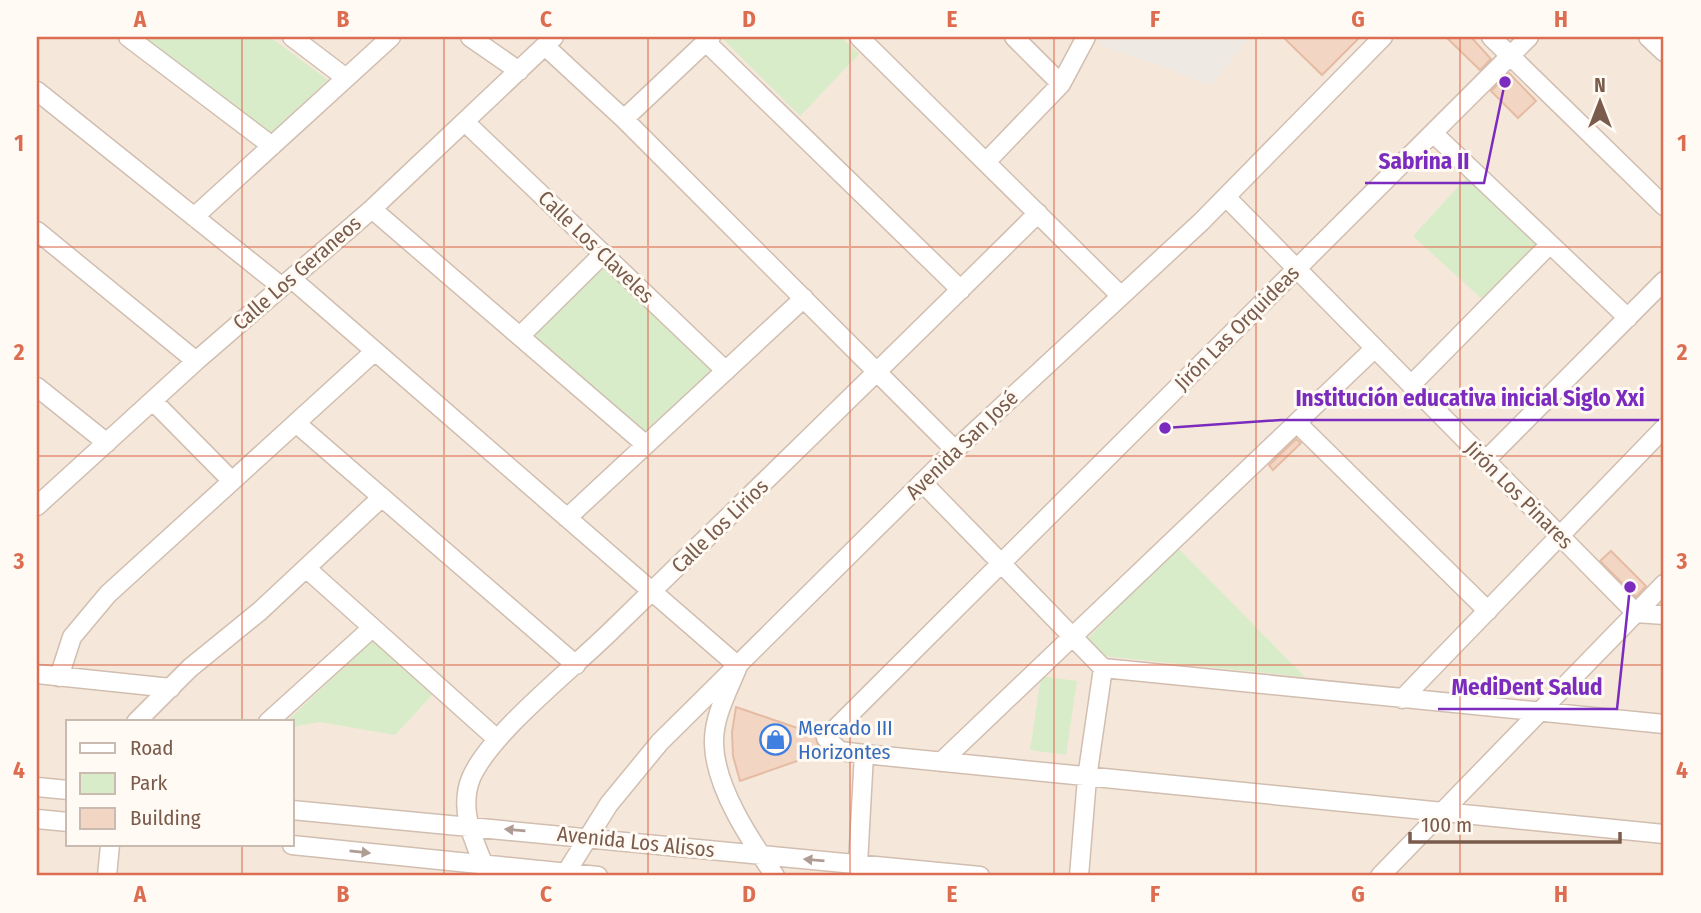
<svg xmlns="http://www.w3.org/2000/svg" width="1701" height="913" font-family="'Fira Sans Condensed',sans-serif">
  <rect width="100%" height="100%" fill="#fdf6ec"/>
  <!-- residential -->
  <path fill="#f5e8da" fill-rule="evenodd" d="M37,37H1664V876H37ZM68,722H292V845H68Z"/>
  <!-- industrial -->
  <path fill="#efe9e4" d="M1103,37H1250L1212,85L1100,45Z"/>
  <!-- green -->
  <path fill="#d8ecc9" d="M142,37H270L328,80L267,137Z
    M841,37L859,54L800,116L722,38Z
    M1470,174L1539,242L1482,299L1413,236Z
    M595,254L717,371L646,436L524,328Z
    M1177,547L1305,677L1103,656L1087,639Z
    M373,640L434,693L395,735L320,722L292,727V722H286Z
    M1041,676L1077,681L1066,755L1030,750Z"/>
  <!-- building -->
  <path fill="#f3d5c3" stroke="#e6bba3" stroke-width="2" d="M1283,37H1360L1322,75Z
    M1446,37H1471L1491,59L1480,70Z
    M1509,73L1536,101L1518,118L1491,91Z
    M1296,439L1301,443L1273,470L1269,465Z
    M1611,551L1646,586L1636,597L1600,561Z
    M736,707L815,734L820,753L740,781L733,756L732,732Z"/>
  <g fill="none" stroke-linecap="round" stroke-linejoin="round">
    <defs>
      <path id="minor" d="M128,37L272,146
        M292,37L346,78
        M470,37L519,71
        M859,37L1120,295
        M1014,37L1061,84
        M1491,37L1664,206
        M1529,37L826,738L840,751L864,754L1664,834
        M1648,37L1664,52
        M706,42L961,290
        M545,46L624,119L955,450
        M37,91L282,287
        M624,119L711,37
        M466,123L726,371
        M1433,133L1628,318
        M986,162L1061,84L1086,37
        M1226,197L1636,613L1664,615
        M372,209L646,445
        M194,217L391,37
        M37,231L196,361
        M292,279L738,666C728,691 713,717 714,744C715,788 751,841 775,876
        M520,336L603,254
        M1411,385L1550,244
        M37,387L107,443
        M153,401L232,481
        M296,423L576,665
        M1297,423L1488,611
        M1486,460L1664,281
        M922,482L1103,668L1664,724
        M37,506L196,361L372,209L554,37
        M567,518L804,298
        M306,568L497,739
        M37,674L171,688
        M59,677L72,637L108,594L375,351
        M1402,699L1664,428
        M136,722L190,668L260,611L382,497
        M268,722L372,628
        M941,762L1375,348
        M37,787L68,790
        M292,810L980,876
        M37,819L68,822
        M292,845L598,876
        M858,864L864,754
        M484,865C472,837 459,808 471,778C491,732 575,667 613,629C755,491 897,353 1038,213
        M107,876L110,845
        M564,876L609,804L660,742L955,450L1201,222L1383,37
        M1079,876L1087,778L1103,668
        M1380,876L1664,584"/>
    </defs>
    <!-- minor casing -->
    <use href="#minor" stroke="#d1beb0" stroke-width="21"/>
    <!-- minor -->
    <use href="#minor" stroke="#fff" stroke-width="18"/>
  </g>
  <!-- one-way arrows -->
  <defs><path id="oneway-solid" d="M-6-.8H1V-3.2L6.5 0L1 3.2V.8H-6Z" transform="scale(1.75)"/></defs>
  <g fill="#af9d94">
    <use href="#oneway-solid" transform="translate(515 830) rotate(-175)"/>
    <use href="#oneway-solid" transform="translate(360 852) rotate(6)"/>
    <use href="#oneway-solid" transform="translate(814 860) rotate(-175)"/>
  </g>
  <!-- grid -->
  <path fill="none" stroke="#dc6d51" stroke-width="2" stroke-opacity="0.55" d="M242,37V722M444,37V876M648,37V876M850,37V876M1054,37V876M1256,37V876M1460,37V876M37,247H1664M37,456H1664M37,665H1664M242,845V876"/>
  <!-- icons -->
  <defs>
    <symbol id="shop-ring" viewBox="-11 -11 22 22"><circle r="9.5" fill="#fffaf3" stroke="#3f7fe0" stroke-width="1.5"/><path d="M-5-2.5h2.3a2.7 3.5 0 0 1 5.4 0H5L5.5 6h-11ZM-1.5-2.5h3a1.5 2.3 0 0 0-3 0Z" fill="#3f7fe0"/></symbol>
  </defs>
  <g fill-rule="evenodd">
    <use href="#shop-ring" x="758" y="722" width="35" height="35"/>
  </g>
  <g text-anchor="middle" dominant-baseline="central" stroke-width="6" stroke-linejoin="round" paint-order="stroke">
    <!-- street labels -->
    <g font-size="21" fill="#7a5c4d" stroke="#fffaf3">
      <text transform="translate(596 247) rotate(44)">Calle Los Claveles</text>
      <text transform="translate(297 273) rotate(-41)">Calle Los Geraneos</text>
      <text transform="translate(1237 328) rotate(-45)">Jirón Las Orquideas</text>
      <text transform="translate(962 445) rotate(-44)">Avenida San José</text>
      <text transform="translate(1519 495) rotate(45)">Jirón Los Pinares</text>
      <text transform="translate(720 526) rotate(-44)">Calle los Lirios</text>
      <text transform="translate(636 842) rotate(6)">Avenida Los Alisos</text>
    </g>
    <!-- shop labels -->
    <g font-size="21" fill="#366cbe" stroke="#fffaf3" text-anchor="start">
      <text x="798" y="728">Mercado III<tspan x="798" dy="24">Horizontes</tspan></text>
    </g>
  </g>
  <!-- callouts -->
  <path fill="none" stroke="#7b2cbf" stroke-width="2.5" d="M1505 82L1484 183H1365M1165 428L1281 420H1659M1630 587L1617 709H1438"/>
  <g fill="#7b2cbf" stroke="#fffaf3" stroke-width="2.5">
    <circle cx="1505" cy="82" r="7"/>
    <circle cx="1165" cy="428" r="7"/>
    <circle cx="1630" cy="587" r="7"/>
  </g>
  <g font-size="23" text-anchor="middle" font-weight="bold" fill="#7b2cbf" stroke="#fffaf3" stroke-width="6" stroke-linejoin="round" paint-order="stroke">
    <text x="1424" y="169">Sabrina II</text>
    <text x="1470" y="406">Institución educativa inicial Siglo Xxi</text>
    <text x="1527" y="695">MediDent Salud</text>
  </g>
  <!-- border -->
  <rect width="1701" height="913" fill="none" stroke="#fffaf3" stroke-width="77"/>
  <!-- legend -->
  <rect x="66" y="720" width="228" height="126" fill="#fffaf3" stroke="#cabbb1" stroke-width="2"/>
  <rect x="80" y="743" width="35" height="10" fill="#ffffff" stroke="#cabbb1" stroke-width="2"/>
  <text x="130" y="755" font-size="21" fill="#7a5c4d">Road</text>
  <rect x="80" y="773" width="35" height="21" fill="#d8ecc9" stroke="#cabbb1" stroke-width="2"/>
  <text x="130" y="790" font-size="21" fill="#7a5c4d">Park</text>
  <rect x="80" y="808" width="35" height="21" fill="#f3d5c3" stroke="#cabbb1" stroke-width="2"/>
  <text x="130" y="825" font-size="21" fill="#7a5c4d">Building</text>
  <!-- north arrow -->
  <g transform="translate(1600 102)" stroke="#fffaf3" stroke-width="5" paint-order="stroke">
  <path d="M0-5L12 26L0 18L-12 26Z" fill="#7a5c4d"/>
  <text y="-10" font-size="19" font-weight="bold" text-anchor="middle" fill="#7a5c4d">N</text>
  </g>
  <!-- scale -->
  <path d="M1410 832v10h210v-10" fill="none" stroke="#7a5c4d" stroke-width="3.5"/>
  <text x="1421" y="832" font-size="21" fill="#7a5c4d" stroke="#fffaf3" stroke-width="5" paint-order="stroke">100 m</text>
  <rect x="38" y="38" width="1624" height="836" fill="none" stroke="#dc6d51" stroke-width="2.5"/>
  <g font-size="23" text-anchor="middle" font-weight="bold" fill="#dc6d51">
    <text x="140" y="27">A</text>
    <text x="343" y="27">B</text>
    <text x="546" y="27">C</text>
    <text x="749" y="27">D</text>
    <text x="952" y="27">E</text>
    <text x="1155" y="27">F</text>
    <text x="1358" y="27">G</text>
    <text x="1561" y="27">H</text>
    <text x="19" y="151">1</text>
    <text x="1682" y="151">1</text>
    <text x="19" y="360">2</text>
    <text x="1682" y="360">2</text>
    <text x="19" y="569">3</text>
    <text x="1682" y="569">3</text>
    <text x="19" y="778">4</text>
    <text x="1682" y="778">4</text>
    <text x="140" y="902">A</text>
    <text x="343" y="902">B</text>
    <text x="546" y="902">C</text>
    <text x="749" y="902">D</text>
    <text x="952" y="902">E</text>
    <text x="1155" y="902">F</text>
    <text x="1358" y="902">G</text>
    <text x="1561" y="902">H</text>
  </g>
</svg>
